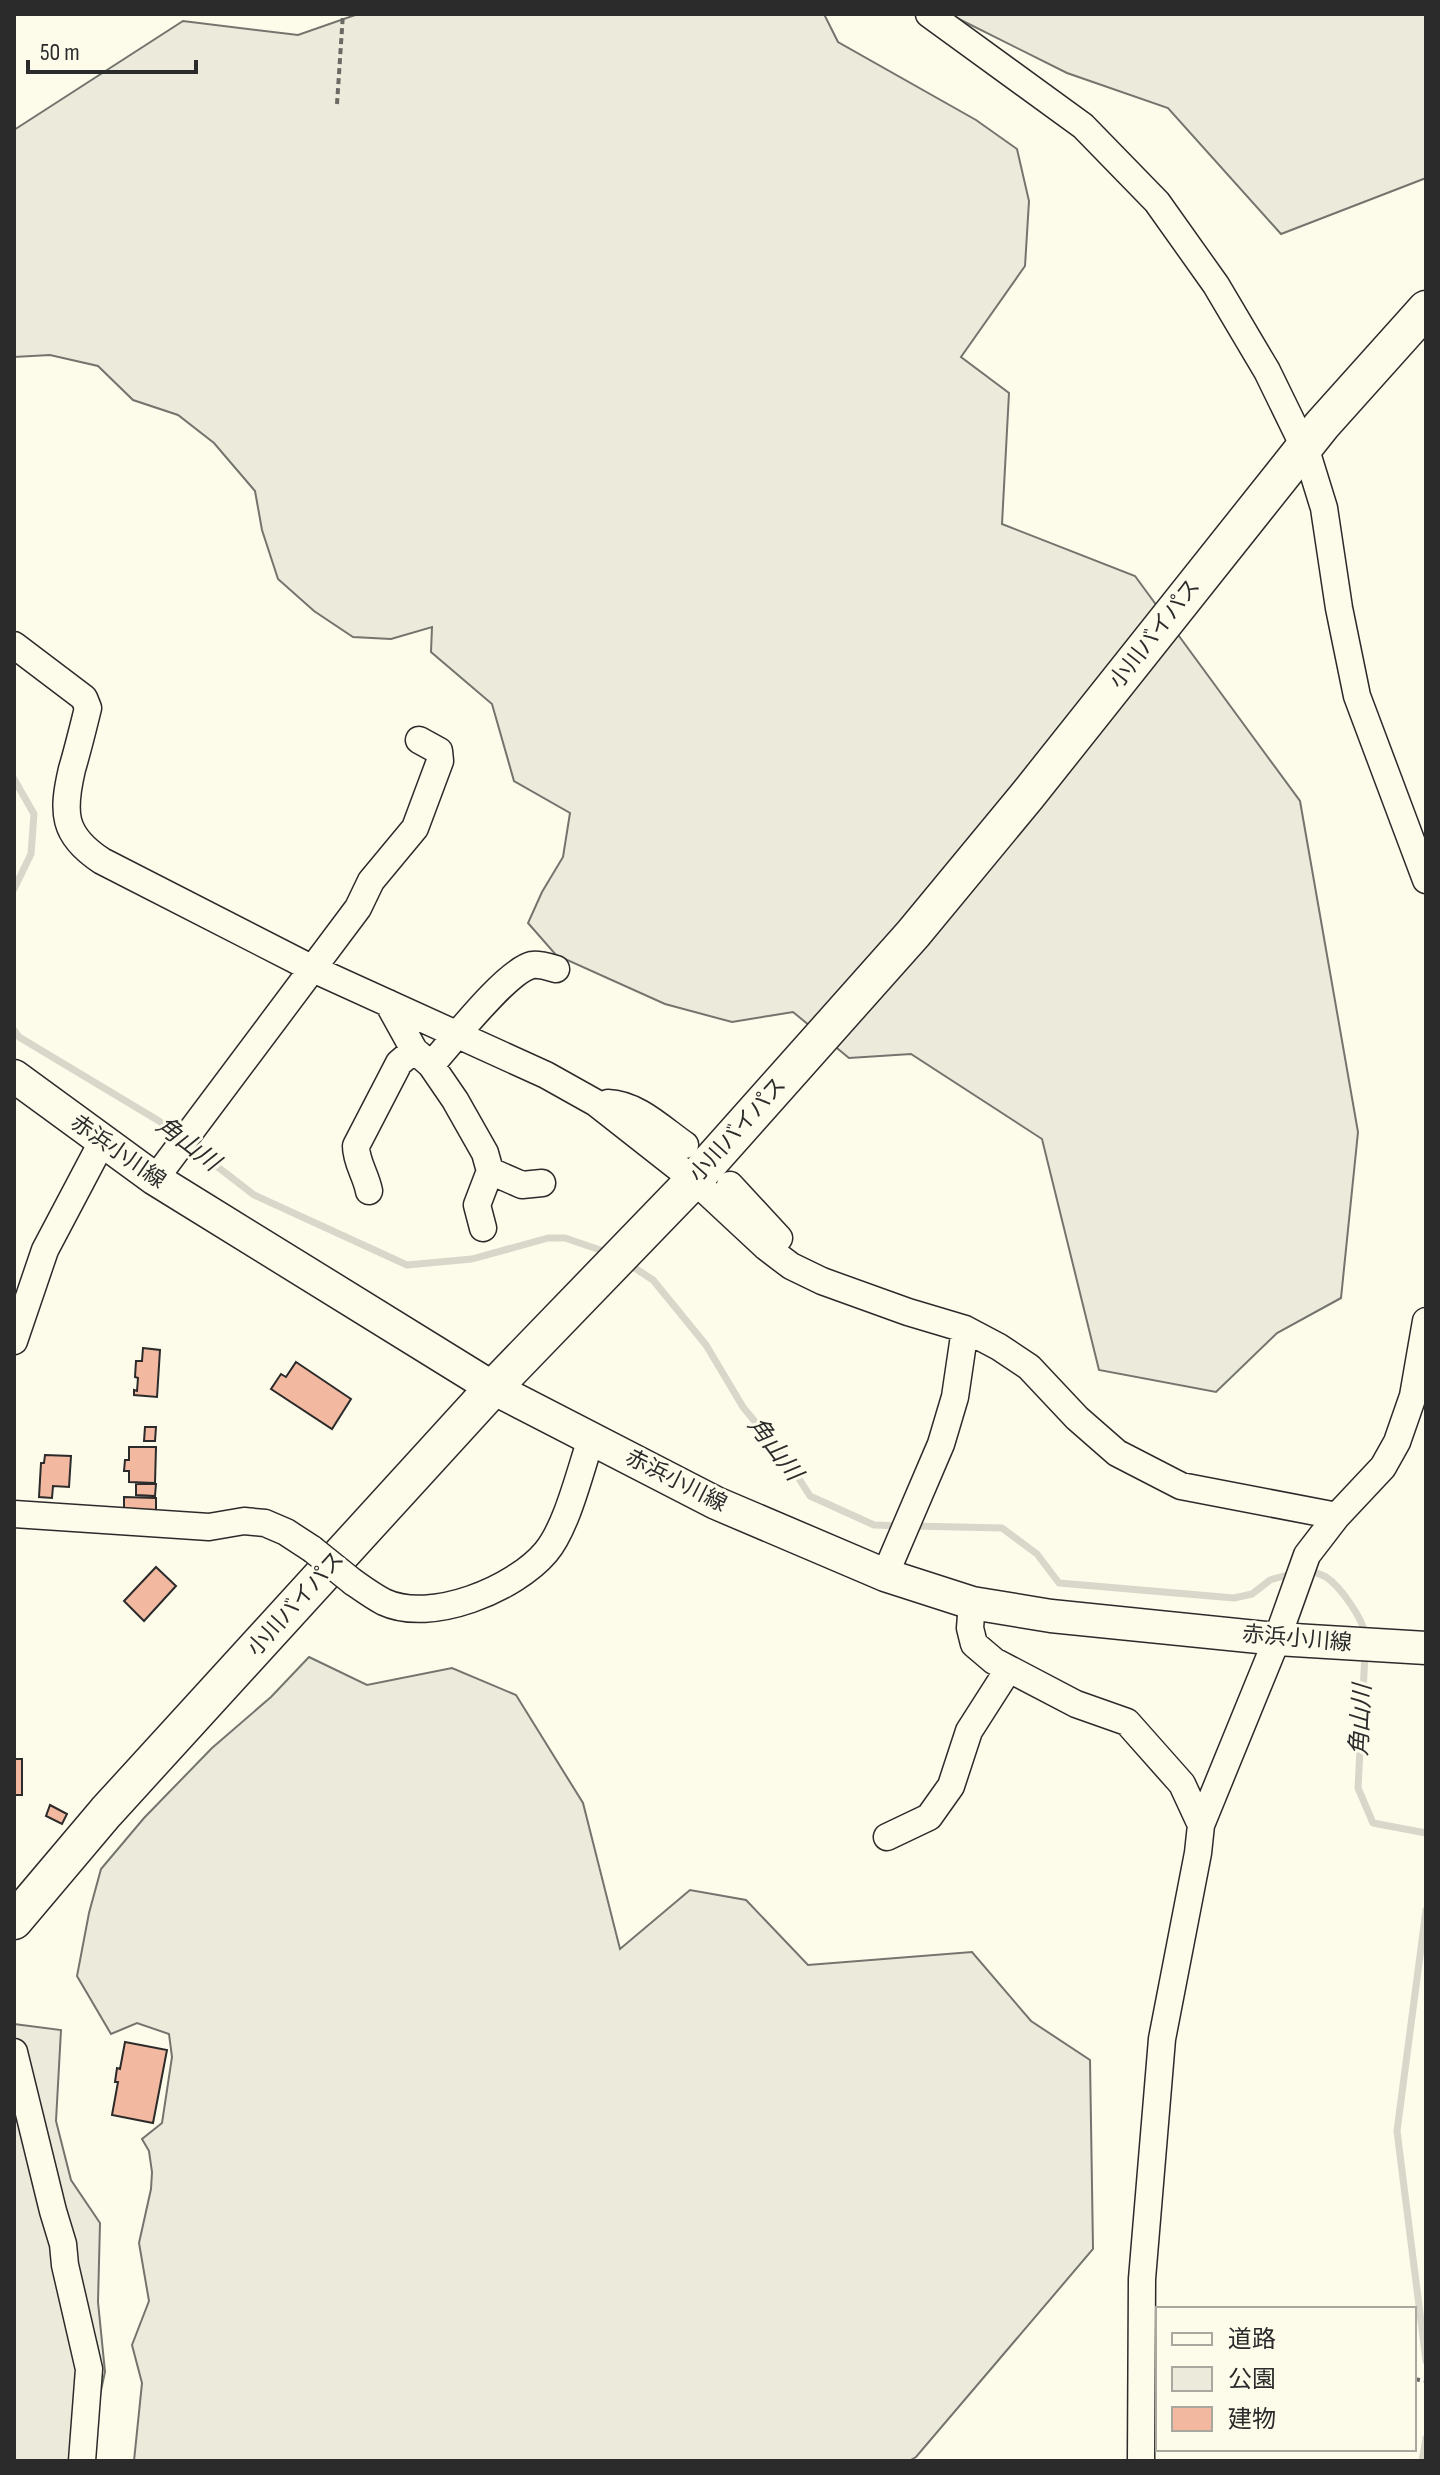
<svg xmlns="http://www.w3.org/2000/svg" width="1440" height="2475" font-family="'Sofia Sans Condensed','Noto Sans JP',sans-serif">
  <rect width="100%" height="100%" fill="#fdfbea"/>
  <!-- green -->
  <path fill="#ecebdb" stroke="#74746e" stroke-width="2" d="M358,14H824L838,42L976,120L1017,149L1029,201L1025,266L961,357L1009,393L1002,524L1135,576L1300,801L1358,1132L1341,1298L1277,1333L1216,1392L1099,1370L1042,1139L911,1054L849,1058L793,1012L732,1022L665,1004L556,955L528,923L542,892L563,857L570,813L514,781L492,704L431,652L432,627L391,639L353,637L314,611L278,579L262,530L255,491L214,443L178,415L133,400L98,366L50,355L14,357V130L183,21L298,35Z
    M949,14H1426V178L1281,234L1168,108L1067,73Z
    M309,1657L367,1685L452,1668L516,1695L583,1803L620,1949L690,1890L746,1900L808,1965L972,1952L1031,2021L1090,2060L1093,2249L916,2457L909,2461H134L142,2383L132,2345L149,2301L139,2243L151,2189L152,2172L149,2151L142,2139L162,2123L172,2057L169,2034L137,2023L111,2034L77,1976L89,1913L101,1869L144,1818L212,1748L271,1697Z
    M14,2024L61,2030L56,2121L71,2180L100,2223L98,2302L105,2372L96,2413L91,2461H14Z"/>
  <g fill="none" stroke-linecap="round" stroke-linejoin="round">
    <!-- stream -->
    <path stroke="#d8d7c9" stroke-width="7" d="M14,779L34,814L31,854L14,889
      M14,1030L19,1037L159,1121L178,1136
      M188,1144L254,1195L407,1265L472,1259L548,1238H565L609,1253
      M627,1263L653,1280L706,1345L743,1407L791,1466L810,1496L874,1525L900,1526
      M913,1526L1002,1528L1037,1554L1059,1583L1234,1598L1252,1594L1270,1580L1295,1573
      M1307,1569C1313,1572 1320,1574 1326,1577C1340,1586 1366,1622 1365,1638
      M1365,1654L1358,1788L1373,1823L1426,1833
      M1426,1910L1397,2131L1426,2361
      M1422,2461L1426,2438"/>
  </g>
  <!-- building -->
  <path fill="#f2b8a0" stroke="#2b2b2b" stroke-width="2" d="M143,1348L160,1350L157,1397L134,1395V1390L137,1391L138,1378L135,1377L136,1361H142Z
    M296,1362L351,1399L332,1429L271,1389L281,1374L286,1377Z
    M145,1427H156L155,1441H144Z
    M129,1447H156L155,1483L129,1482V1471H124L125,1460H129Z
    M45,1455L71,1456L69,1487L53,1486L52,1498L39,1497L41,1463H44Z
    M136,1484H156L155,1496L136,1495Z
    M124,1497L156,1498V1514H124Z
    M156,1567L176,1586L144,1621L124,1601Z
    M14,1759H22V1795H14Z
    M50,1805L67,1814L62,1824L46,1816Z
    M125,2042L167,2050L153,2123L112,2115L118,2082H115L117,2068L120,2069Z"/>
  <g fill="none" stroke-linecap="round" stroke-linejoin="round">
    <defs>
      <path id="minor" d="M929,14L1083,126L1157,202L1216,285L1267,371L1307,453L1324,508L1339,608L1357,696L1426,880
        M14,645L84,698L88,708C83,728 78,749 72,769C62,812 62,835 102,861L313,969L546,1075L596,1103L694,1180L766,1247L791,1266L822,1281L908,1312L965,1329L999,1347L1029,1367L1077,1418L1117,1453L1181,1486L1337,1516
        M388,1003L414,1050L431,1065L455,1100L485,1153L490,1171L477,1205L483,1228
        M431,1065C451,1043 506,971 532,965C539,964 549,967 556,969
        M608,1103C637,1104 662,1129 685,1145
        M490,1171L522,1185L542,1183
        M155,1179L358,908L371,881L415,828L440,761L439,751L419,740
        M730,1185L779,1238
        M369,1191C366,1175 356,1162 356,1146L399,1063L414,1050
        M14,1341L45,1250L102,1142
        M14,1514L209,1527L244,1521L265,1523L286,1532L312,1549
        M885,1575L941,1444L955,1397L965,1329
        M353,1582C363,1589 374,1597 384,1602C431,1624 515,1589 546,1552C567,1527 580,1471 591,1439
        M972,1603L970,1628L974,1644L994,1661L1076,1704L1127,1722L1182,1784L1201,1825L1198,1853L1162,2039L1142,2279L1141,2461
        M1201,1825L1277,1639L1307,1555L1337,1516L1383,1467L1397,1442L1413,1396L1426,1321
        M887,1837L929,1817L951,1786L969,1731L1008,1670
        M14,2052L53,2211L63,2244L65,2265L89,2369L82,2461"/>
      <path id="major" d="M14,1076L155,1179L493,1388L716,1503L885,1575L972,1603L1051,1616L1277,1639L1426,1648"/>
      <path id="highway" d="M14,1921L106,1812L493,1388L694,1180L913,934L1027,796L1322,425L1426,309"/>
    </defs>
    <!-- minor casing -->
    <use href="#minor" stroke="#2b2b2b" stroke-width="29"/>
    <!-- major casing -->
    <use href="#major" stroke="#2b2b2b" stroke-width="35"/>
    <!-- highway casing -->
    <use href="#highway" stroke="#2b2b2b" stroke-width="39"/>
    <!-- path -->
    <path stroke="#6a6964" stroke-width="4" stroke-dasharray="6 4" stroke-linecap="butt" d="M337,104L343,14
      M1414,2379L1426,2381"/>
    <!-- minor -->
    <use href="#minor" stroke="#fdfbea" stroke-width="26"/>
    <!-- major -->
    <use href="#major" stroke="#fdfbea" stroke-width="32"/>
    <!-- highway -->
    <use href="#highway" stroke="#fdfbea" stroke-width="36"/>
    <defs>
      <path id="minor-bridge" d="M312,1549L353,1582"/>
    </defs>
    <!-- minor-bridge casing -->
    <use href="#minor-bridge" stroke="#2b2b2b" stroke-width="29" stroke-linecap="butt"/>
    <!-- minor-bridge -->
    <use href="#minor-bridge" stroke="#fdfbea" stroke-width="26"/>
  </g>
  <g text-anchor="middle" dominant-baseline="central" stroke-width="6" stroke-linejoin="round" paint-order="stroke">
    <!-- street labels -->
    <g font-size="22" fill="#2b2b2b" stroke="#fdfbea">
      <text transform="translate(1155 634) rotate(-52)">小川バイパス</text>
      <text transform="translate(738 1130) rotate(-48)">小川バイパス</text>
      <text transform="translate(118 1152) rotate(35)">赤浜小川線</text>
      <text transform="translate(676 1481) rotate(27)">赤浜小川線</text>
      <text transform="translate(296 1604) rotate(-48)">小川バイパス</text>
      <text transform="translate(1297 1639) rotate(5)">赤浜小川線</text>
    </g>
    <!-- water labels -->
    <g font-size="24" font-style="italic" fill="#2b2b2b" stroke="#fdfbea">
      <text transform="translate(188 1144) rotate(37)">角山川</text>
      <text transform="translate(775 1449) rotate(53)">角山川</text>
      <text transform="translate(1361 1720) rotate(-87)">角山川</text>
    </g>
  </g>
  <!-- border -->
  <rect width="1440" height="2475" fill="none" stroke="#2b2b2b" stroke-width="32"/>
  <!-- legend -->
  <rect x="1156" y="2307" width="260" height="144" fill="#fdfbea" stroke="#a9a89e" stroke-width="2"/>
  <rect x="1172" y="2333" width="40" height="12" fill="#fdfbea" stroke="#a9a89e" stroke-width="2"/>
  <text x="1228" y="2347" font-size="24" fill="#2b2b2b">道路</text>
  <rect x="1172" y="2367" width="40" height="24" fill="#ecebdb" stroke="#a9a89e" stroke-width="2"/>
  <text x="1228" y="2387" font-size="24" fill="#2b2b2b">公園</text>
  <rect x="1172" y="2407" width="40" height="24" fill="#f2b8a0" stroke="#a9a89e" stroke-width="2"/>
  <text x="1228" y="2427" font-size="24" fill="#2b2b2b">建物</text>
  <!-- scale -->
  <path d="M28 60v12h168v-12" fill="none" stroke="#2b2b2b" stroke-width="4"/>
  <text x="40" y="60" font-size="24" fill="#2b2b2b" stroke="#fdfbea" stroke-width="6" paint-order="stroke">50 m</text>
</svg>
